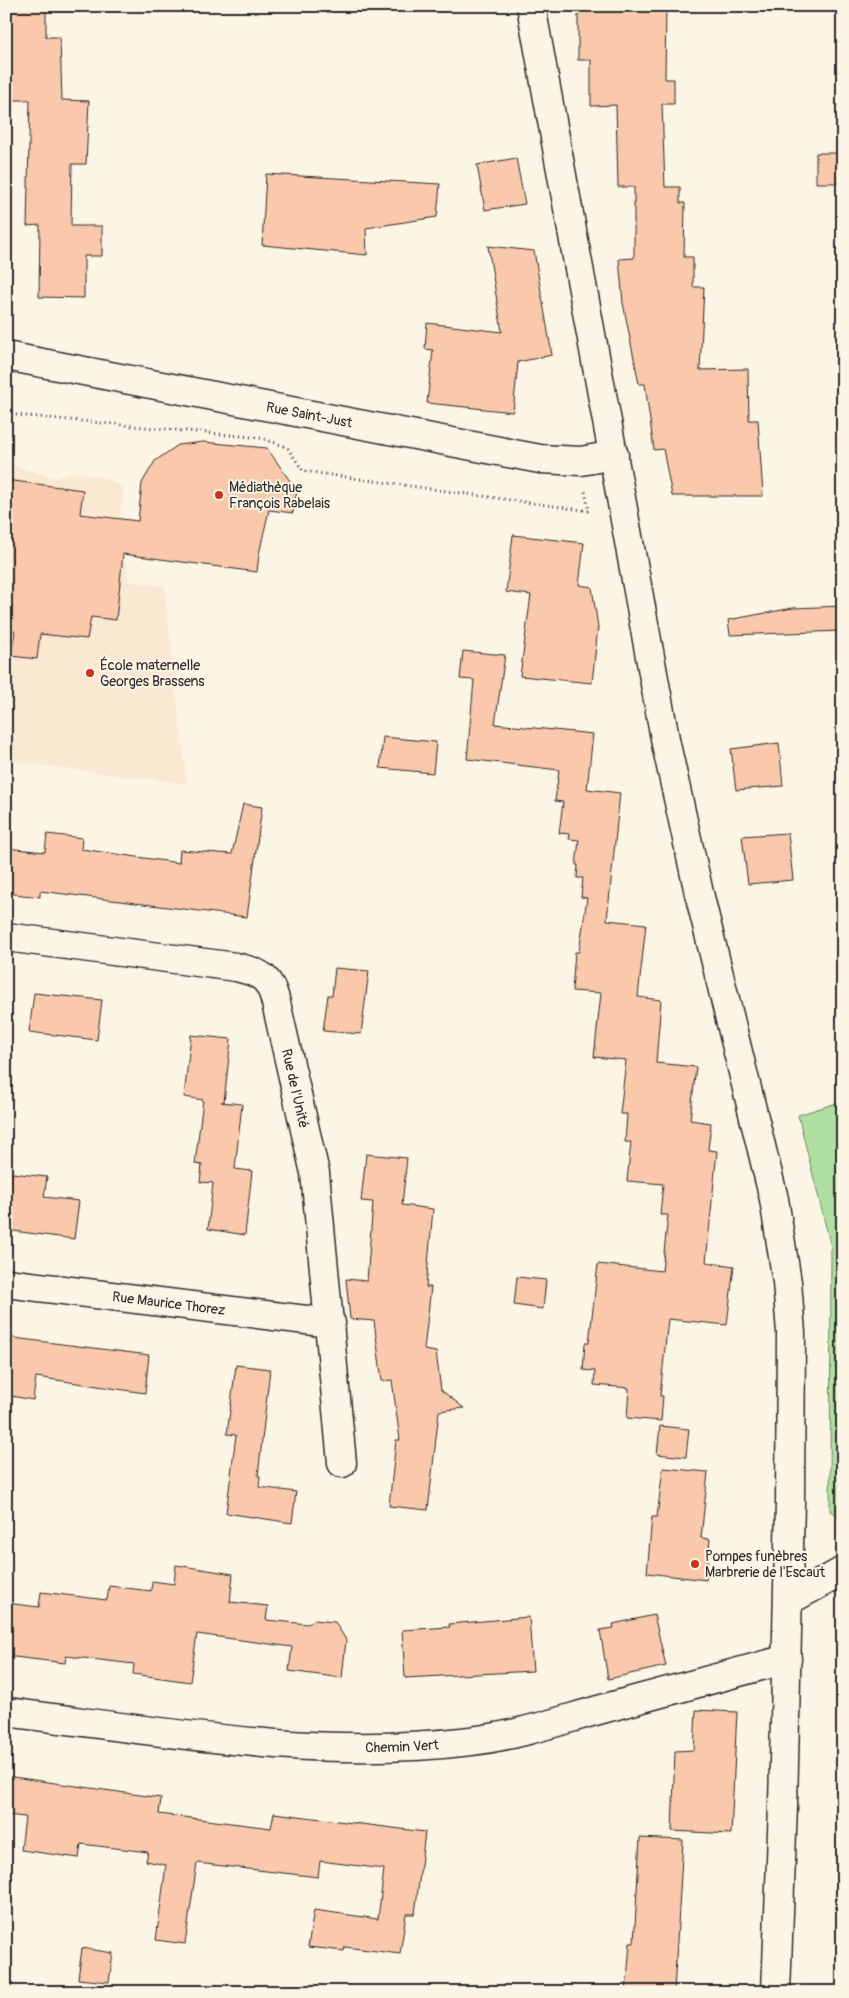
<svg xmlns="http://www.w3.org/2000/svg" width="849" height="1998" font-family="Pangolin,sans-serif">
  <rect width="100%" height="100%" fill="#fcf5e5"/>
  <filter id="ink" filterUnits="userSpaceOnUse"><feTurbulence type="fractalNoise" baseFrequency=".02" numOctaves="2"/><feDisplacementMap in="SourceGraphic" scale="10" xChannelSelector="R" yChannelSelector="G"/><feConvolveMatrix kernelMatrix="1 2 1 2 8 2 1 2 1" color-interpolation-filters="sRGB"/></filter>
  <g filter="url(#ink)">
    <!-- built -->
    <path fill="#fbe8d3" d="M6,463L55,478L72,472L82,473L106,478L124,488L115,561L128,563V581L164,586L187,784L6,761Z"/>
    <!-- green -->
    <path fill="#afe0a1" stroke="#6d8666" d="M843,1101V1519L830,1511L831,1247L798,1115Z"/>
    <!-- building -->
    <path fill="#fac8aa" stroke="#2b2b2b" d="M6,6H46V37H60L62,100L89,101L86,164H72L71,226H102V256H84V298L39,297L40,225L27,226L30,100H6Z
      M578,6H666L665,79H674V104H662L665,187H680V203H685L684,257H693V287H704L700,370L748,369L749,420H758L763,496H672L663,449L654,450L645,384H639L623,303L619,259L634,258V187H618L616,105L591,106V60H578Z
      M816,153H843V183H816Z
      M516,158L525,204L485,210L477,165Z
      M266,174L440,184L437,217L366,228L367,255L262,245Z
      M488,246L534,251L552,355L518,362L513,412L427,403L433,350L425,349L427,323L502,332Z
      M203,442L267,448L297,491L293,513L269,510L259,554L257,572L123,554L116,620L91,617L87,639L40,634L37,659L11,656L15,631L6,630V480L83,490L80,514L138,521L142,483L155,461L178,445Z
      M513,535L584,543L579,585L592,587L598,627L592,683L520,676L531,595L506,592Z
      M843,606V631L730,635L728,620L793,608Z
      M463,651L505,655L495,724L593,734L587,789L620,793L607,920L646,924L638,997L661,1000L656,1063L696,1067L690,1120L711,1123L708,1150L717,1151L706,1262L734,1266L727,1325L668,1319L660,1396H663L661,1421L627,1418L629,1388L594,1385L595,1371L583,1370L585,1343H589L598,1264L662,1271L668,1215H660L663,1184L627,1181L631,1142H625L627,1114H620L626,1060L594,1057L601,993L572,991L575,952H579L587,898L581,897L583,878H577L578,865H576L579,840L569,839L570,834L559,833L563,802L555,801L559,770L467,759L474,680L460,679Z
      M383,737L436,742L433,773L380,768Z
      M779,743L783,786L736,790L731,749Z
      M243,804L262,807L247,917L40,891V897L6,893V848L45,852L47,834L82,838L81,849L179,863L180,850L232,854Z
      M788,833L793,880L748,884L742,836Z
      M335,968L369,971L361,1034L323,1031L328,995H332Z
      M34,993L102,1000L97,1040L29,1032Z
      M191,1035L231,1039L224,1102H221L242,1104L235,1169L252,1171L245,1235L208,1229L213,1183L200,1182L202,1165L195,1164L203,1100L184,1097Z
      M366,1154L407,1158L402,1205L433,1209L426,1287H431L424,1350L436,1352L441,1390L464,1408L439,1411L428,1510L389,1506L396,1440H400L392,1380L382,1381L374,1321L350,1319L346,1279L367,1281L373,1202L361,1201Z
      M12,1173L47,1177L44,1197L79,1201L74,1239L6,1230Z
      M517,1277L546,1280L543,1309L514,1305Z
      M6,1337L149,1355L145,1393L36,1377L33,1400L6,1395Z
      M236,1365L270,1369L258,1476H260L259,1487L296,1492L292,1523L226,1513L236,1435L227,1434Z
      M660,1426L689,1429L686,1457L657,1454Z
      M663,1468L708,1472L701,1538L710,1539L706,1580L647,1573L652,1517H657Z
      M176,1565L233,1574L230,1602L268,1606L266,1620L308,1624L314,1620L335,1622L346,1640L342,1678L289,1671L292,1647L197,1634L190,1682L133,1674L134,1664L66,1656L65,1663L6,1656V1603L39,1607L41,1592L107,1600L109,1586L151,1591L152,1581L174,1584Z
      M654,1615L666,1666L608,1679L600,1630L614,1628L613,1624Z
      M529,1617L533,1671L405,1678L402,1630L450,1627L449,1624Z
      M696,1710L737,1712L731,1834L672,1831L675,1751L694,1750Z
      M6,1776L161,1798L159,1814L271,1828L274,1813L425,1832L415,1914H406L400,1954L345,1947L344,1951L308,1947L314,1910L378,1919L384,1869L320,1861L318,1877L197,1863L185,1944L156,1940L166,1865L146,1861L148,1852L81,1844L79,1858L21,1850L25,1817L6,1815Z
      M640,1838L683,1840L674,1992H626L630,1943H634Z
      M82,1948L113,1953L109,1982L78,1979Z"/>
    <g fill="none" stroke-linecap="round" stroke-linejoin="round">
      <defs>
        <g id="minor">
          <path d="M531,6L666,744L699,893L774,1199L787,1282L791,1333L790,1502L783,1806L776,1992"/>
          <path id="s1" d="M6,356L540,459L581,461L614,455"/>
          <path id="s2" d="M6,937L236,967C261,973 270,977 276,1003L315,1173L342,1463"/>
          <path id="s3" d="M6,1283L331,1323"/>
          <path d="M788,1601L843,1571"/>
          <path id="s4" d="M6,1712C159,1731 316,1760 471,1741C516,1736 559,1721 602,1709C664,1692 726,1676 787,1659"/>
        </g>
      </defs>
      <!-- minor casing -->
      <use href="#minor" stroke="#2b2b2b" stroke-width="31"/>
      <!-- path -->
      <path stroke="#2b2b2b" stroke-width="3" stroke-dasharray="1 4" stroke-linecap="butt" d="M6,414L261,438L287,447L303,471L589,511L585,490"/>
      <!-- minor -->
      <use href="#minor" stroke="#fcf5e5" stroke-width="28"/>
    </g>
  </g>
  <!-- markers -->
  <g fill="#c8321e" stroke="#fcf5e5" stroke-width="2">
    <circle cx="219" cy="495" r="5"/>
    <circle cx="90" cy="673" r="5"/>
    <circle cx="695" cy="1564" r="5"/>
  </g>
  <g text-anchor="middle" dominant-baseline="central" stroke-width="4" stroke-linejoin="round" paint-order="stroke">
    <!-- street labels -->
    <g font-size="14" fill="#2b2b2b" stroke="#fcf5e5">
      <text stroke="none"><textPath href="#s1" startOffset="309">Rue Saint-Just</textPath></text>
      <text stroke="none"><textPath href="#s2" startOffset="378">Rue de l'Unité</textPath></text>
      <text stroke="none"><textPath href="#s3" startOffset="164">Rue Maurice Thorez</textPath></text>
      <text stroke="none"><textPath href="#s4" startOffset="398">Chemin Vert</textPath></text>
    </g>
    <!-- poi labels -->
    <g font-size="14" fill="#2b2b2b" stroke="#fcf5e5" text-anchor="start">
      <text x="229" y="487">Médiathèque<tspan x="229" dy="16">François Rabelais</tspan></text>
      <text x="100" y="665">École maternelle<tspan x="100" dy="16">Georges Brassens</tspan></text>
      <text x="705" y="1556">Pompes funèbres<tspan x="705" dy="16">Marbrerie de l'Escaut</tspan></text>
    </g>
  </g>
  <!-- margin -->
  <rect width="849" height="1998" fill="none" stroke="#fcf5e5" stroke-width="25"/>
  <rect x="12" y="12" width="824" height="1973" fill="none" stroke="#2b2b2b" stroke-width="2" filter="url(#ink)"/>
</svg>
